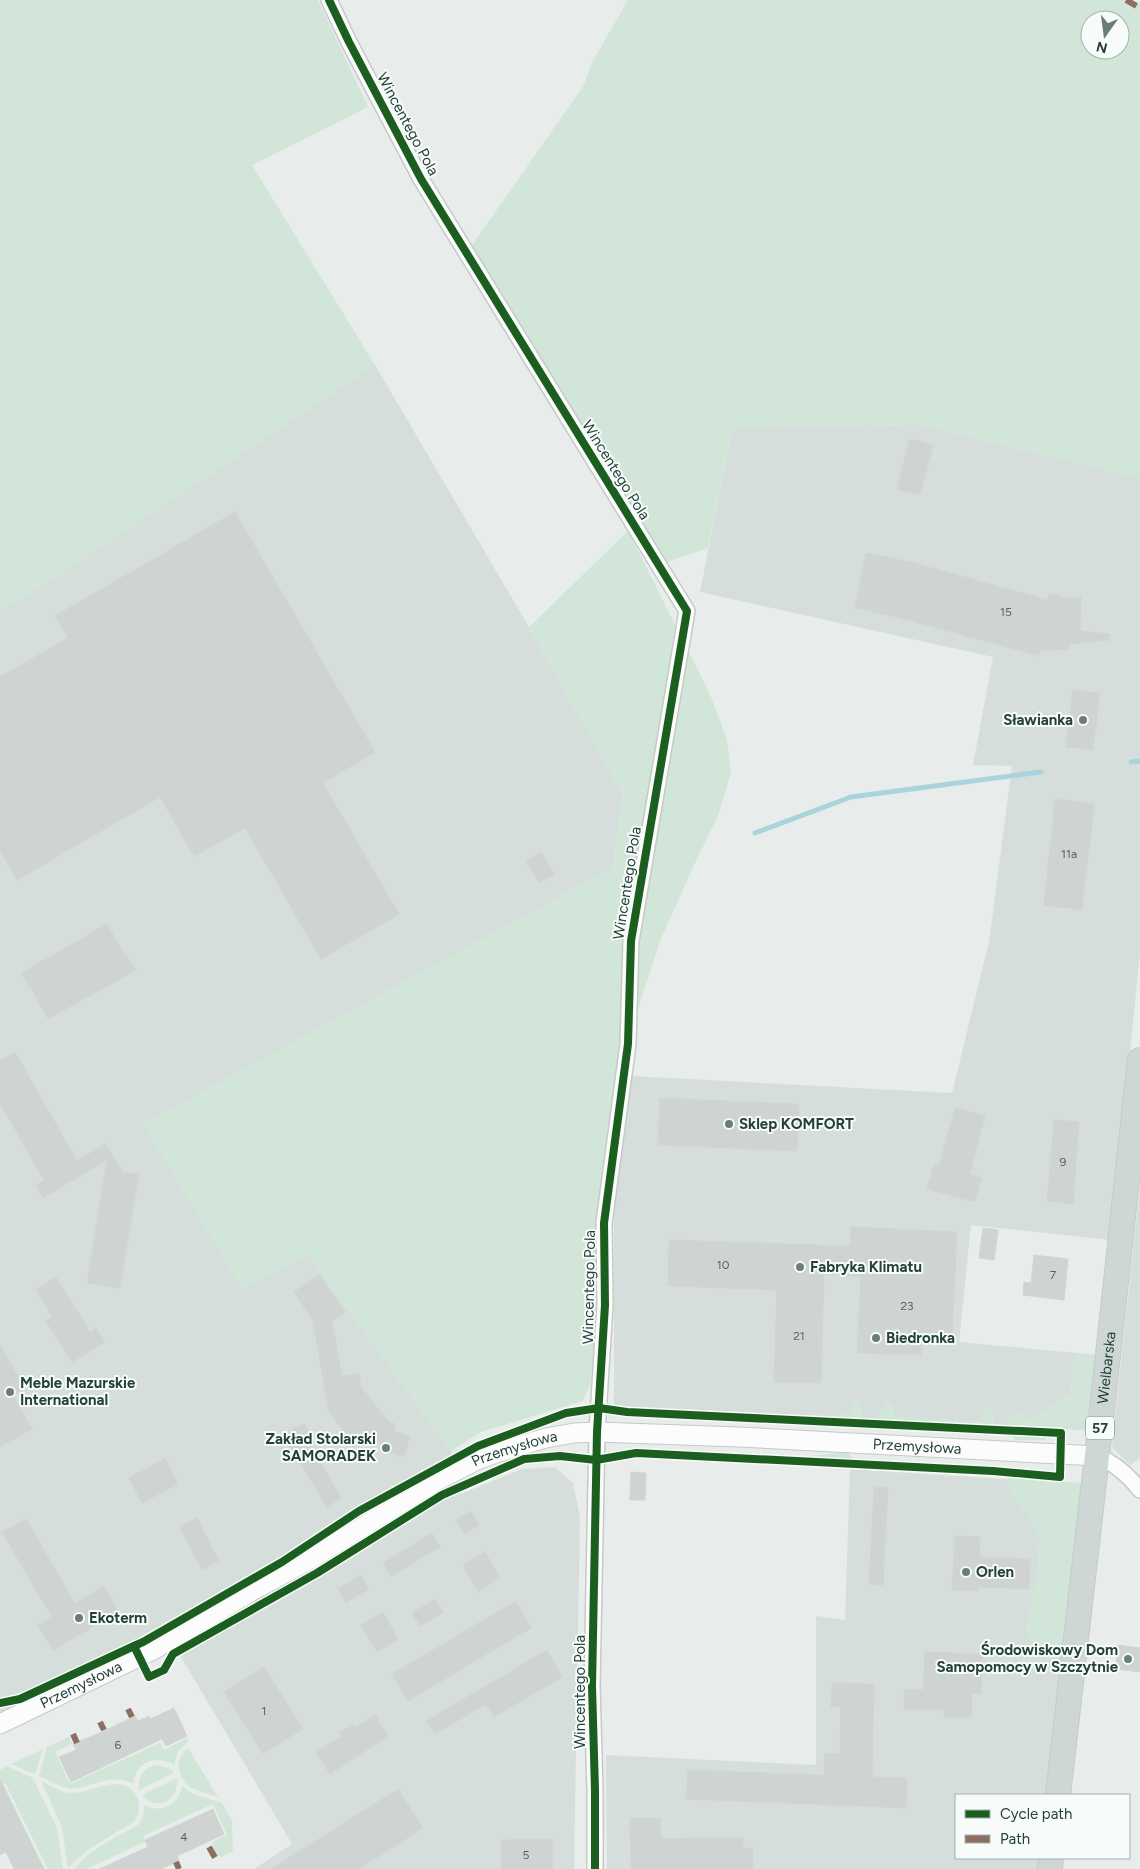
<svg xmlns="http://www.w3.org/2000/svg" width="1140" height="1869" font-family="Figtree,sans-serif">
  <rect width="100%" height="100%" fill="#e8edeb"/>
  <!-- built -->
  <path fill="#d6dedb" d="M375,365L529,627L623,794L613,868L144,1124L308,1254L451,1451L461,1494L522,1469L555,1467L573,1483L580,1517L574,1869H254L292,1844L171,1640L0,1724V610L32,592Z
    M918,424L1140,478V953L1111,1240L971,1225L959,1342L1097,1355L1089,1430L614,1407V1209L632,1076L952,1093L989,942L1012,766L973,765L993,657L700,592L732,428Z
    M1140,1185V1458L1130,1465L1112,1447Z
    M850,1469L1081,1484L1047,1795H956V1858H1040L1039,1869H607L606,1755L816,1765V1616L845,1620Z"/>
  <!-- green -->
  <path fill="#d1e6d8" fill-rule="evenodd" d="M0,0H318L368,107L252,165L375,365L32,592L0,610Z
    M628,0H1132L1140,4V478L918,424L732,428L708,548L667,562L470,248L584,85L591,64ZM1090,20H1120V50H1090Z
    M628,531L709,692L727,739L731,773L718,816L694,865L660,941L640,1003L612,1103L606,1154L601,1301L590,1385L583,1401L481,1432L451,1451L308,1254L242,1289L143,1124L613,868L623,794L529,627Z
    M1074,1354L1096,1358L1089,1423L1087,1427L1073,1431L1071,1429L1008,1425L1009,1417C1016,1411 1024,1414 1029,1420L1069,1394Z
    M855,1400C863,1403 863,1411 862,1419H840V1413H851L852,1402Z
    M888,1402L894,1405V1416L982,1421L984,1408C995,1407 994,1415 994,1424L882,1420C877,1414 883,1406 888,1402Z
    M1011,1434L1047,1436L1046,1440H1015Z
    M847,1452L854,1459L802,1457Z
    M1008,1477L1080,1483L1065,1637L1057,1646C1044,1648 1037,1645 1027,1637L1026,1626L1037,1575L1039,1536L1033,1524L1008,1489Z
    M69,1737L72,1744L55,1752L70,1784L160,1743L164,1750L187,1738L189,1741L178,1751L174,1765C156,1754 135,1762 133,1784C113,1772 92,1787 71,1789C64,1789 46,1779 39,1776L47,1747Z
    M188,1748L218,1797C209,1794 198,1792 190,1787C177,1778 174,1758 188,1748Z
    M43,1749L35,1774L11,1764Z
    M156,1765L169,1768L174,1773L139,1790C138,1776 143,1768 156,1765Z
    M7,1766L33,1778L57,1828L63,1869H48L5,1783L0,1786V1770Z
    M177,1778C179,1801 158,1812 142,1795Z
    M41,1781C49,1785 62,1793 71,1793C93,1793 126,1770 138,1799C141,1808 139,1814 134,1822C111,1836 85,1848 68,1869L62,1827Z
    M182,1786L193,1794L222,1803L232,1820L233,1851L222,1857L216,1855L212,1842L227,1835L213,1804L143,1836L145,1842L86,1869H75C84,1852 121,1835 138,1825L143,1818L144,1805C161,1814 179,1805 182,1786Z"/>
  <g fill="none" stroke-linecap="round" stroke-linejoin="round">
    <!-- stream -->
    <path stroke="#a9d4db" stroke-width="5" d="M1131,762L1140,761
      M755,833L851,797L1041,772"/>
  </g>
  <!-- building -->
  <path fill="#cfd4d2" stroke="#d1d6d4" d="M910,439L933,445L920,495L897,489Z
    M235,512L375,752L323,783L399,914L321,959L245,828L194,856L160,797L17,880L0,851V677L68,638L55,616Z
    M866,553L911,562L1048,600V594L1061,595V598L1081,597L1080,631L1110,634V640L1069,644V649L1040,651V656L896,617L855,608Z
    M1073,690L1100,693L1093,750L1066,747Z
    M1055,799L1094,804L1082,910L1044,905Z
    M541,852L554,874L539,883L526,861Z
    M107,924L126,957L127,956L136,970L48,1019L30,986L29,987L21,973Z
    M15,1052L77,1161L105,1144L123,1172L139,1174L120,1288L87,1283L107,1160L43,1198L36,1186L44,1180L0,1103V1061Z
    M660,1098L799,1104L797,1151L658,1145Z
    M955,1108L985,1116L970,1174L982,1178L975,1202L927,1189L934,1164L939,1166Z
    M1054,1120L1079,1122L1073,1204L1047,1201Z
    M851,1227L957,1232L952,1337L922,1336L921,1355L857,1353L861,1277L824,1274L821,1383L774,1382L777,1290L668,1286L669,1240L850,1246Z
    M983,1228L998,1230L994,1260L979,1258Z
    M1034,1255L1068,1259L1064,1300L1023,1295L1024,1282L1031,1283Z
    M319,1275L345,1312L332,1321L342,1376L359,1373L361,1387L389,1422L396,1424L394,1431L410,1437L404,1457L388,1452L389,1446L346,1433L329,1413L313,1321L294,1292Z
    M56,1277L90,1332L96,1328L105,1342L72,1362L46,1321L53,1317L36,1290Z
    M0,1345L25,1388L13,1396L32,1429L0,1447Z
    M300,1425H305L311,1435L306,1438L341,1498L327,1507L292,1448L291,1449L283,1435Z
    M165,1458L178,1484L142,1503L129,1478Z
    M631,1472L646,1473L645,1500H630Z
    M874,1487L888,1488L883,1585L869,1584Z
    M471,1511L479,1525L464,1534L456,1520Z
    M197,1518L219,1561L202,1570L180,1527Z
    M26,1519L75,1603L104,1586L119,1612L53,1650L38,1625L52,1617L2,1532Z
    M432,1533L440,1547L391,1576L383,1563Z
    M955,1536L980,1537V1557L1030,1559L1029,1589L979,1587L978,1591L952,1590Z
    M485,1552L500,1578L478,1592L463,1565Z
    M361,1575L369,1589L346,1603L338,1589Z
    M435,1599L443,1612L420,1626L412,1613Z
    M516,1601L531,1628L408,1701L392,1674Z
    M383,1612L398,1639L377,1652L361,1625Z
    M1118,1645L1140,1648V1672L1116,1669Z
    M547,1650L562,1677L494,1717L486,1704L435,1734L426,1721Z
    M925,1652L983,1654L981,1694L972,1693L971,1718L944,1717V1710L904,1709V1689L923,1690Z
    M264,1667L303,1729L263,1754L224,1692Z
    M832,1683L874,1684L872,1777L907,1778L906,1808L686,1799L688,1770L824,1775L825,1753L840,1754L841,1707H831Z
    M174,1708L187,1736L166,1746L162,1739L71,1782L59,1757L76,1750L73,1744L102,1732L135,1716L138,1721L149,1716L150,1719Z
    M375,1715L388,1736L330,1774L316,1752L342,1736L339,1733L353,1725L355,1728Z
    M0,1779L44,1869H14L6,1852L0,1855Z
    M398,1789L423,1828L359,1869H271Z
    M213,1809L224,1834L177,1856L179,1861L161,1869H99L148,1847L145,1840Z
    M630,1818H660L661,1839L743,1837V1848H753V1869H631Z
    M552,1839L553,1869H501V1840Z"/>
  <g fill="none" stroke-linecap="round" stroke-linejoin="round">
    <defs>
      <path id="minor" d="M329,0L349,42L421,179L687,611L631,941L628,1044L604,1223L605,1305L597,1432L592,1686L595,1790V1869
        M1097,1456C1115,1463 1128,1475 1140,1490"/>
      <g id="tertiary">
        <path id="s1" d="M0,1724L153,1650L252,1591L309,1560L440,1479L477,1460L496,1453L546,1438L574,1433L597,1432L739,1437L1097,1456"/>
      </g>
      <g id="primary">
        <path id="s2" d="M1058,1795L1097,1456L1140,1060"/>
        <path d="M1050,1869L1051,1858"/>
      </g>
    </defs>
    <!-- minor casing -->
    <use href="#minor" stroke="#c5cac8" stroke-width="18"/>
    <!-- tertiary casing -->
    <use href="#tertiary" stroke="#c5cac8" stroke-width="21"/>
    <!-- primary casing -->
    <use href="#primary" stroke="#c3ccc9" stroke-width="26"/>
    <!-- minor -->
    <use href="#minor" stroke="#fcfcfc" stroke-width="15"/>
    <!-- tertiary -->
    <use href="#tertiary" stroke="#fcfcfc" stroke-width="19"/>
    <!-- primary -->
    <use href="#primary" stroke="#cfd7d5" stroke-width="24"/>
    <!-- quiet -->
    <path stroke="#8d6e63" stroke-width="6" stroke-dasharray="12 6" stroke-linecap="butt" d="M1126,0L1140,8
      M128,1709L132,1717
      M100,1722L104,1730
      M73,1734L77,1743
      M209,1847L217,1861
      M176,1862L179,1869"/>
    <defs>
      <path id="cycleway" d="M329,0L349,42L421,179L687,611L631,941L628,1044L604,1223L605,1305L597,1432L592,1686L595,1790V1869
        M0,1703L20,1699L134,1646L143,1642L282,1562L359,1511L478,1446L566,1413L599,1408L627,1412L1061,1433L1060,1477L993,1471L636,1453L596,1460L560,1456L524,1459L442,1495L317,1573L173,1654L164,1670L149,1677L134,1646"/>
    </defs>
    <!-- cycleway casing -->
    <use href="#cycleway" stroke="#f7fbf9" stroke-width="11"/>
    <!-- cycleway -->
    <use href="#cycleway" stroke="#1b5e20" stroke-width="8"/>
  </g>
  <!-- markers -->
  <g fill="#697e78" stroke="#f7fbf9" stroke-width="2">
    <circle cx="1083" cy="720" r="5"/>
    <circle cx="729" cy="1124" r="5"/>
    <circle cx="800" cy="1267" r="5"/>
    <circle cx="876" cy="1338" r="5"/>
    <circle cx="10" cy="1392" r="5"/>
    <circle cx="386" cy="1448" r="5"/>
    <circle cx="966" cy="1572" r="5"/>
    <circle cx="79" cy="1618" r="5"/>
    <circle cx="1128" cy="1659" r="5"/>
  </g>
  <g text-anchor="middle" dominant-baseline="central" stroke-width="4" stroke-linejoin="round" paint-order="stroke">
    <!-- number labels -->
    <g font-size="12" fill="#506761">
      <text x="1006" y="612">15</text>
      <text x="1069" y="854">11a</text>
      <text x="1063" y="1162">9</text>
      <text x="723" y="1265">10</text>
      <text x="1053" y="1275">7</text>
      <text x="907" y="1306">23</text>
      <text x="799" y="1336">21</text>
      <text x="264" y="1711">1</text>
      <text x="118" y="1745">6</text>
      <text x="184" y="1837">4</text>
      <text x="526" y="1855">5</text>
    </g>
    <!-- shield labels -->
    <rect fill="#f7fbf9" stroke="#637a73" stroke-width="1" x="1086" y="1416.5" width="28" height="23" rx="4"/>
    <g font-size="14" font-weight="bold" fill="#24423a">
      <text x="1100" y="1428">57</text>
    </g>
    <!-- street labels -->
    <g font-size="15" fill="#24423a" stroke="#f7fbf9">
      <text transform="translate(408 124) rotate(62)">Wincentego Pola</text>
      <text transform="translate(616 470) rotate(58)">Wincentego Pola</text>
      <text transform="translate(627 883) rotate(-81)">Wincentego Pola</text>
      <text transform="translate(589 1287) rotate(-89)">Wincentego Pola</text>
      <text stroke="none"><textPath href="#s2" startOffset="430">Wielbarska</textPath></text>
      <text stroke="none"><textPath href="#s1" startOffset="990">Przemysłowa</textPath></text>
      <text stroke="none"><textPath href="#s1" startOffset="585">Przemysłowa</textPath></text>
      <text stroke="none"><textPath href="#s1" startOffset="90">Przemysłowa</textPath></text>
      <text transform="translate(580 1692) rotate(-90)">Wincentego Pola</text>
    </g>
    <!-- poi labels -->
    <g font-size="15" font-weight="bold" fill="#24423a" stroke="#f7fbf9" text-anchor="start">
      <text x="1073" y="720" text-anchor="end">Sławianka</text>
      <text x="739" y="1124">Sklep KOMFORT</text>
      <text x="810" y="1267">Fabryka Klimatu</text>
      <text x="886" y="1338">Biedronka</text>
      <text x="20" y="1383">Meble Mazurskie<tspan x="20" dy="17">International</tspan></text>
      <text x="376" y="1439" text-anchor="end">Zakład Stolarski<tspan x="376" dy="17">SAMORADEK</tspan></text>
      <text x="976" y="1572">Orlen</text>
      <text x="89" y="1618">Ekoterm</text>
      <text x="1118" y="1650" text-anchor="end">Środowiskowy Dom<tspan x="1118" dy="17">Samopomocy w Szczytnie</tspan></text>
    </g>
  </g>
  <!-- legend -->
  <rect x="955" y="1794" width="175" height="65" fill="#f7fbf9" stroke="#a3b1ad"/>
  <rect x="965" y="1810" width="25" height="8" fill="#1b5e20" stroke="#a3b1ad"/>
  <text x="1000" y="1819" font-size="15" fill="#24423a">Cycle path</text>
  <rect x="965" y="1835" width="25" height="8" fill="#8d6e63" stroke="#a3b1ad"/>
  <text x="1000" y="1844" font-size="15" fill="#24423a">Path</text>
  <!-- north arrow -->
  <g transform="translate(1105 35) rotate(194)"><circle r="24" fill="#f7fbf9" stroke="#a3b1ad"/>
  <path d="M0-4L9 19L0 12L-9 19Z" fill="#697e78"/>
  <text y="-8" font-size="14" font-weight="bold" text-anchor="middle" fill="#24423a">N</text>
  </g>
</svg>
